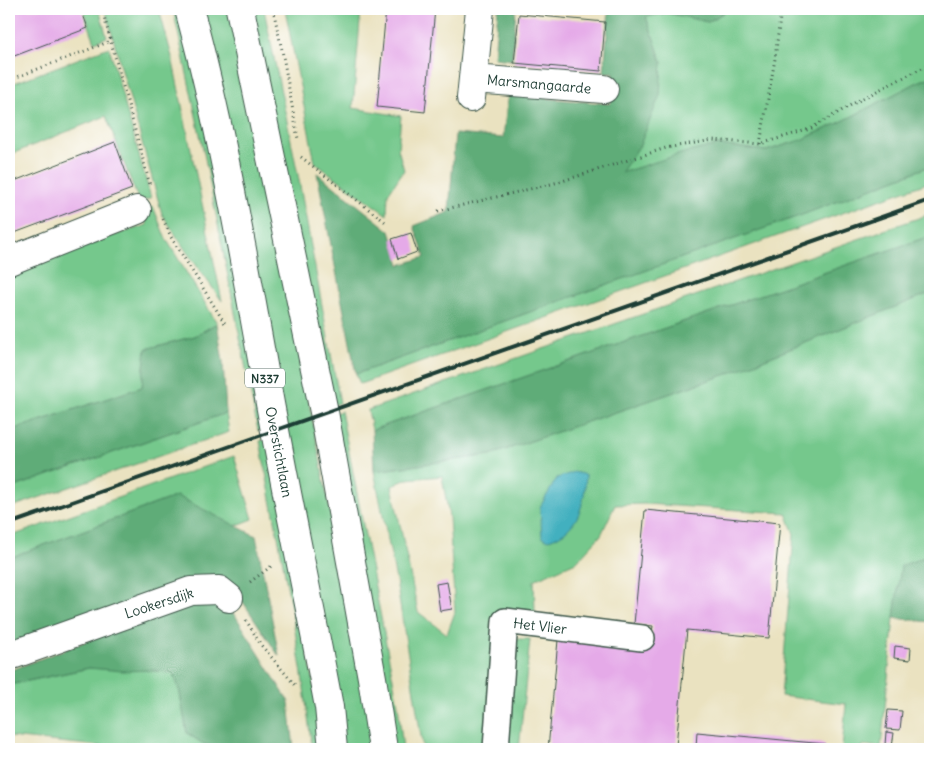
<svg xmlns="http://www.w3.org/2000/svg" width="939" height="758" font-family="Delius,sans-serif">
  <rect width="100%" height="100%" fill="#fff"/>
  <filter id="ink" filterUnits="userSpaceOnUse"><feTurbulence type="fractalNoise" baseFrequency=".02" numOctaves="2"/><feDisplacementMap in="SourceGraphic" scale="10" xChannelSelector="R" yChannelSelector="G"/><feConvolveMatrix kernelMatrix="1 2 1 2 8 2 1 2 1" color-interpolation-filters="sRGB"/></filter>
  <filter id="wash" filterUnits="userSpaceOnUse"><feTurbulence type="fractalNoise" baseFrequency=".0096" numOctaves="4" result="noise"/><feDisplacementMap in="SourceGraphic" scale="20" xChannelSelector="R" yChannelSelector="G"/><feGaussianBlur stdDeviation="1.12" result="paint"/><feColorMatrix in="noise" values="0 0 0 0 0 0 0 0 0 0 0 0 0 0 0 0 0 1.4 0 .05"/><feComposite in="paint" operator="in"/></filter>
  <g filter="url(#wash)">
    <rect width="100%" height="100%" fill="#eae2c0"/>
    <!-- green -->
    <path fill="#74c88c" stroke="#4a8260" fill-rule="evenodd" d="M83,9H99L107,37L95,42Z
      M105,9H159L172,57L222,301L186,251L162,214Z
      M173,9H185L269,426L258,431L205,158Z
      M201,9H233L376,749H341Z
      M250,9H264L298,175L340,403L328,406Z
      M285,9H361L353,108L401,116L398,149L404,170L388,194L387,215L315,163Z
      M729,9H930V77L916,83L843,121L801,140L766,151L718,145L620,173L640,145L662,62L646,17L667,13L708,22Z
      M109,47L151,198L139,202L106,116L9,155V85Z
      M930,166V182L360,384L356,374L801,215Z
      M153,206L165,237L217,323L195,336L146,349L142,387L9,431V276L112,236L147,225L142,212Z
      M930,214V236L372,430L368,410Z
      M930,293V555L901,566L894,618L881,747L863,745L862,749H842L846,704L781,696L794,534L786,513L645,504L615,505L601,535L576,562L534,580L535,613H500L488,749H423L396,580L374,471L490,455L730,373ZM442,476L449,517L455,612L447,634L418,612L392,486L407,479Z
      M341,411L398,705L403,749H392L330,415Z
      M226,413L229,432L9,508V489Z
      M270,437L325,749H312C300,645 279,543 260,441Z
      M234,456L253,519L235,526L177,496L9,558V537Z
      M511,639H530L519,749H502Z
      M89,668C117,670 145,669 173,673L179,688L187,733L202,743L218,749H129L9,737V685Z"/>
    <!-- forest -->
    <path fill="#5fac78" stroke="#3f7456" d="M498,9H516L512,60L494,58Z
      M609,9H729L708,22L667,13L646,17L662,62L660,95L640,145L621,173L680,154L718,145L766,151L801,140L843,121L916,83L930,77V166L802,215L356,374L317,173L390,231L400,265L425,257L414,226L449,212L455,134L503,138L508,95L610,104L614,72L604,73Z
      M930,236V293L730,373L490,455L374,471L372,430Z
      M217,323L223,362L226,413L9,489V431L142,387L146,349L195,336Z
      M177,496L256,536L279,656L233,587L9,651V558Z
      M930,555V622L894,618L901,566Z
      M199,604C214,604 223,607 235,615L289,702L294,749H218L202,743L187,733L179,688L173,673L153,670L123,671L89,668L9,685V671L175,607Z"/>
    <!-- water -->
    <path fill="#43b0bf" stroke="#31767a" d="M574,472L586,475C584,505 580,529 549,540L542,537L540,507L557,478Z"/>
    <g id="blocks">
      <!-- building -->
      <path fill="#e5aae8" d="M9,9H81L88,28L9,58Z
        M386,9H435L425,112L377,107Z
        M519,14L605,22L601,71L514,63Z
        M115,142L132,189L9,235V183Z
        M411,233L417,252L398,259L392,239Z
        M645,510L780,523L769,638L687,630L676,746L696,747L697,732L825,744V749H548L558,640L650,648L653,626L634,624Z
        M447,582L452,609L440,611L436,584Z
        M895,646L911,648L910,660L894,658Z
        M888,710L902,711L900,730L886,729Z
        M886,732L894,733L892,746L885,745Z"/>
    </g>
  </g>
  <g filter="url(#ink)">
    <use href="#blocks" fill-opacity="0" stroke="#3d5649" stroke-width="1"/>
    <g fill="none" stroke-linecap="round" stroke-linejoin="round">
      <defs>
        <path id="pedestrian" d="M496,749L505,621L642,638"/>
        <path id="minor" d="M473,79L604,89
          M471,98L480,9
          M9,261L137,210
          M9,656L191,591L219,590L229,598"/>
        <path id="primary" d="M189,9C223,133 244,261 267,387C286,494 309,600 329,707L333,749
          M240,9L324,412L372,678L383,749"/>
      </defs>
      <!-- pedestrian casing -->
      <use href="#pedestrian" stroke="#3d5649" stroke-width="28"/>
      <!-- minor casing -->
      <use href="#minor" stroke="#3d5649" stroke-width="30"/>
      <!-- primary casing -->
      <use href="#primary" stroke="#3d5649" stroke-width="30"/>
      <!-- path -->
      <path stroke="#3d5649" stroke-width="3" stroke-dasharray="1 4" stroke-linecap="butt" d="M102,9L150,185
        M273,9L282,50L298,139
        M9,80L111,41
        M760,144L775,59L781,9
        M301,157L388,224
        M438,211L559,182L666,148L713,140L760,144L810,129L863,98L930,64
        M163,219L171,237L226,325
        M250,582L273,565
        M246,620L261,645L295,685"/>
      <!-- pedestrian -->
      <use href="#pedestrian" stroke="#fff" stroke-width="25"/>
      <!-- minor -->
      <use href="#minor" stroke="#fff" stroke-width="28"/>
      <!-- primary -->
      <use href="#primary" stroke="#fff" stroke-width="28"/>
      <!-- rail -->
      <path stroke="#1f3d34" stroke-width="4" d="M9,524L930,200"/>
    </g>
  </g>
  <g text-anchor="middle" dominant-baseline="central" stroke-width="4" stroke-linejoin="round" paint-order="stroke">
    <!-- shield labels -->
    <rect fill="#fff" stroke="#627771" stroke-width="1" x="245" y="368.5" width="40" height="19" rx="4"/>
    <g font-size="12" font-weight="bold" fill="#1f3d34">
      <text x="265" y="378">N337</text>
    </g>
    <!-- street labels -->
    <g font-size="14" fill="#1f3d34" stroke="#fff">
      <text transform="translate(539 84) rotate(5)">Marsmangaarde</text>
      <text transform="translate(279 452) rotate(79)">Overstichtlaan</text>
      <text transform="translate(159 603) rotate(-18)">Lookersdijk</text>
      <text transform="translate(540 626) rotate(7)">Het Vlier</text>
    </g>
  </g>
  <!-- margin -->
  <rect width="939" height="758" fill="none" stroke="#fff" stroke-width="30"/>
</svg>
